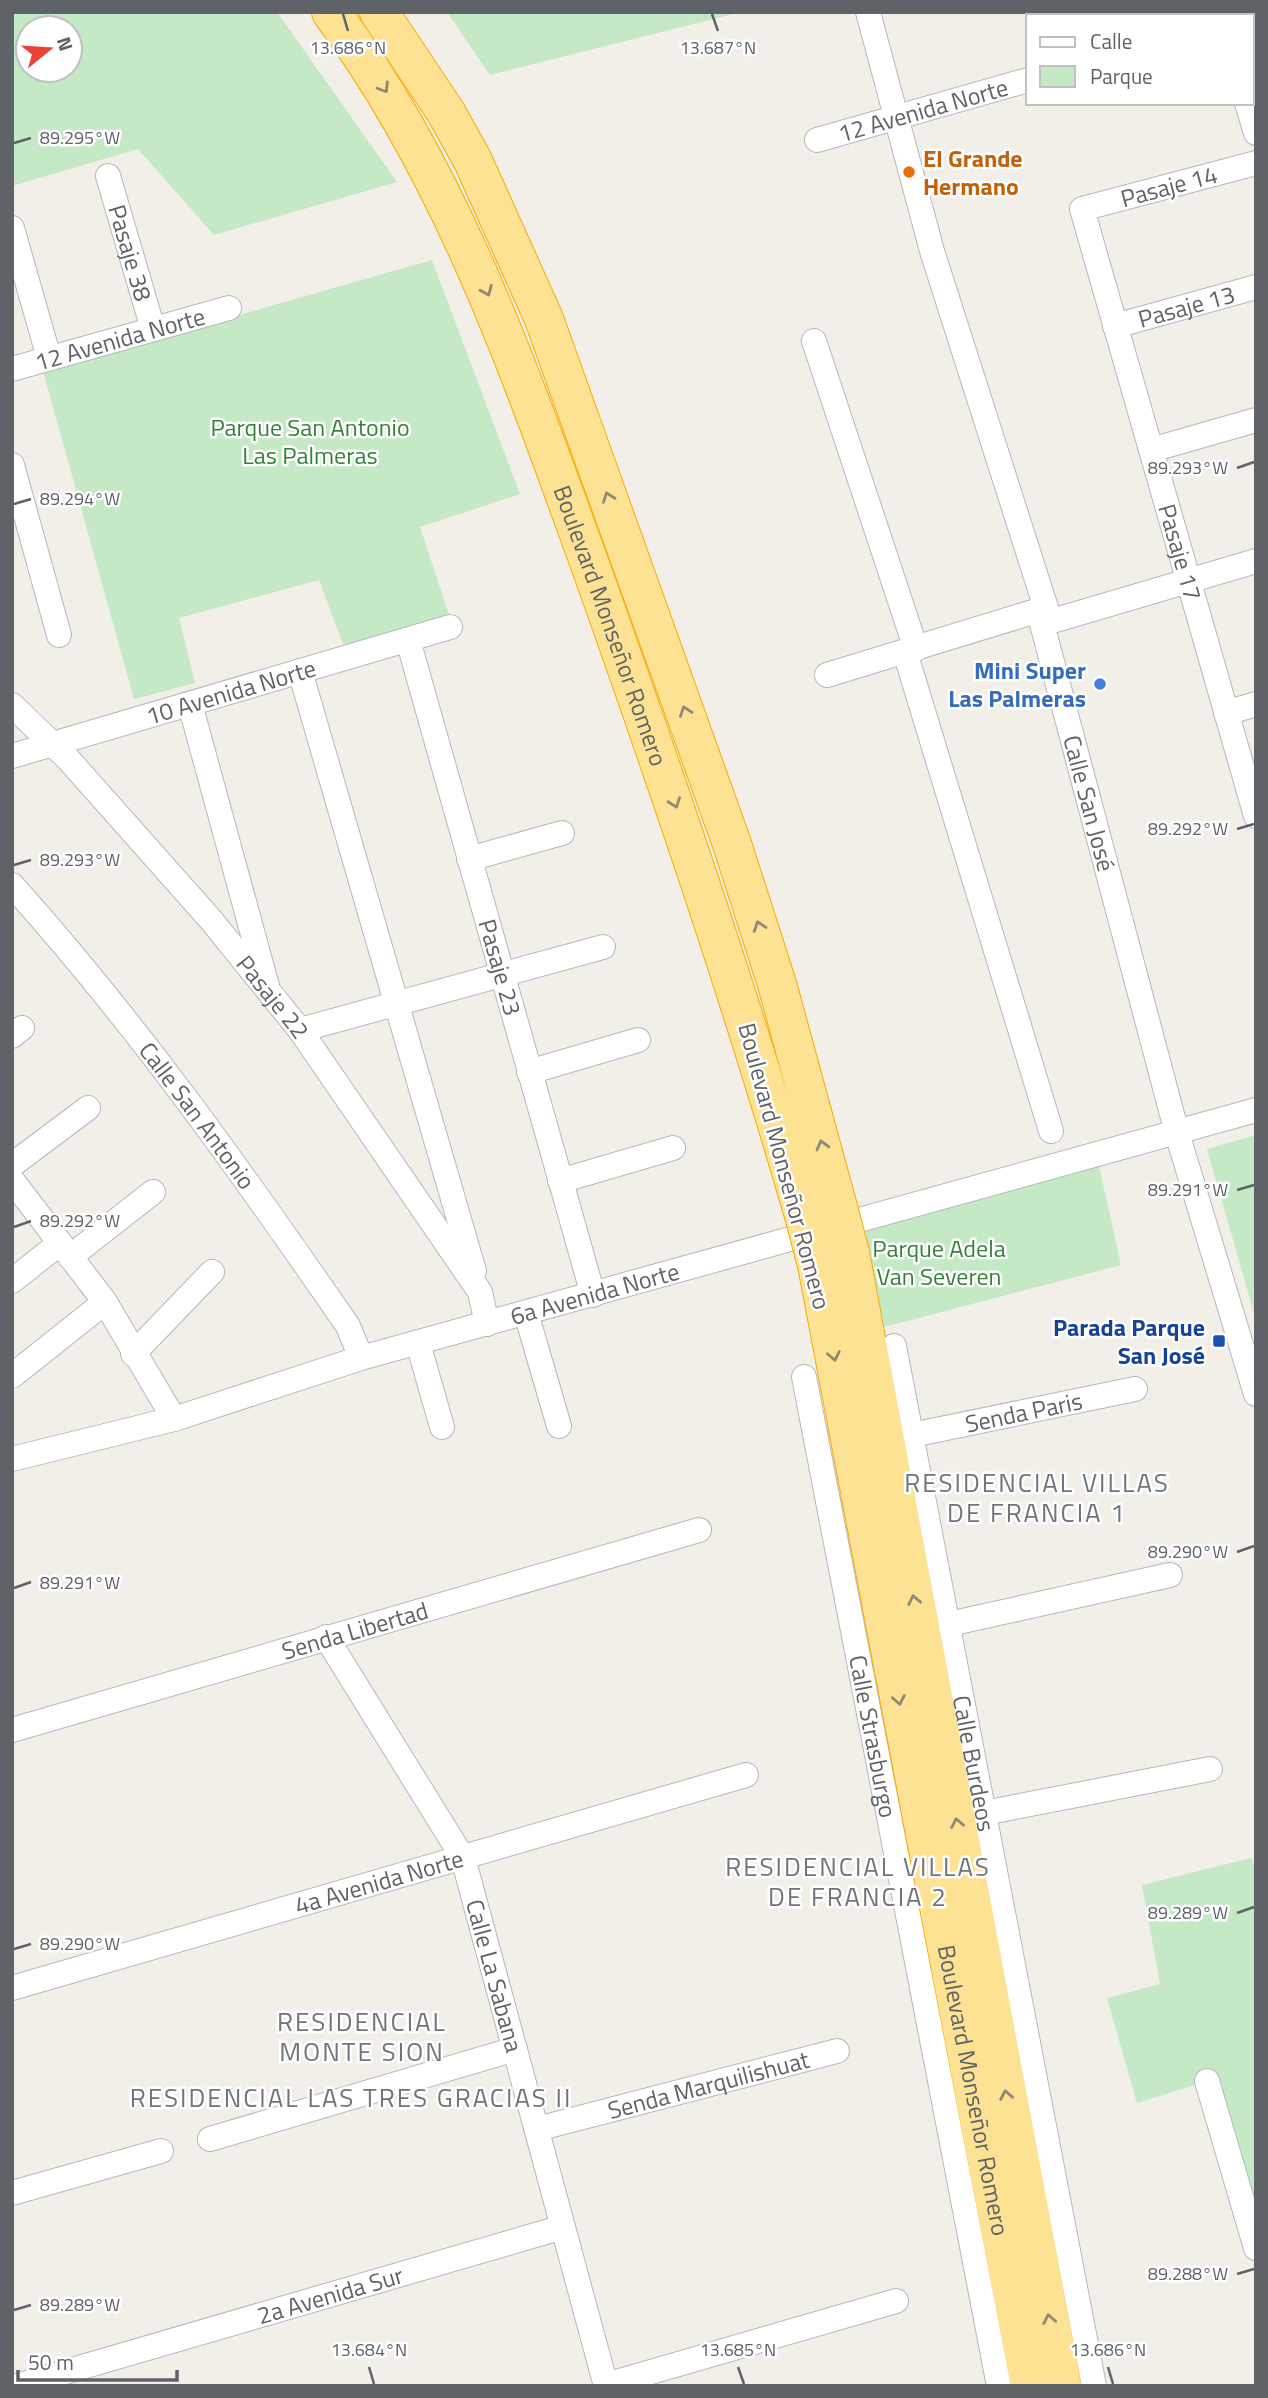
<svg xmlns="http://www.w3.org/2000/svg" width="1268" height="2398" font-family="'Titillium Web',sans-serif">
  <rect width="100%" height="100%" fill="#f1efe8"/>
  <!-- green -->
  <path fill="#c5e8c5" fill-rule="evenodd" d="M12,12H277L397,182L214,235L138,149L12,186ZM70,28V70H28V28Z
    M447,12H741L490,75Z
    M432,260L520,494L420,527L450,618L344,647L319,580L179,618L195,683L134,699L43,371Z
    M1256,1135V1320L1207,1149Z
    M1099,1166L1121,1265L884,1327L861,1229Z
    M1251,1858L1256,1868V2194L1241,2198L1207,2081L1137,2103L1107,1998L1160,1984L1142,1885Z"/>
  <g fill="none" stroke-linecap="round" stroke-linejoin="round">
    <defs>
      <g id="street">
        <path id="s1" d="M868,12L932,251L1046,608L1042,624L1177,1133L1256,1394"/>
        <path d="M1252,17L1256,16"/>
        <path d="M1247,103L1256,133"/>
        <path id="s2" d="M817,140L1028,80"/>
        <path id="s3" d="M1256,163L1082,209L1256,816"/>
        <path id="s4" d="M108,176L153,329"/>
        <path d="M12,228L49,358"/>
        <path id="s5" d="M1115,326L1256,287"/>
        <path d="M814,341L916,649"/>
        <path id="s6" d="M12,369L229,308"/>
        <path d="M1151,450L1256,420"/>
        <path d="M12,465L59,635"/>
        <path d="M1042,624L1256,561"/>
        <path id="s7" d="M408,640L593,1295"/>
        <path d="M905,652L1051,1131"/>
        <path d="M300,671L474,1271"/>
        <path d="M827,675L1046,608"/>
        <path d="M190,704L267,986"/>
        <path id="s8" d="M12,705L69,760L211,920L300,1030L480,1292L487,1324"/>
        <path d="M1226,713L1256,704"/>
        <path id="s9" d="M12,756L450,627"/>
        <path d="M469,859L562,833"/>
        <path id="s10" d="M12,885C136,1023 243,1174 348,1326L361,1358"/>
        <path d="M300,1030L603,947"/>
        <path d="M12,1036L22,1028"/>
        <path d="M529,1072L638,1040"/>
        <path d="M12,1165L88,1108"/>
        <path d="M12,1180L105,1302L174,1419"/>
        <path d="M560,1181L673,1148"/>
        <path d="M70,1257L153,1192"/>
        <path d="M12,1281L60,1243"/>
        <path d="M526,1313L559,1426"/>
        <path d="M418,1343L442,1427"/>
        <path id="s11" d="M894,1346L1094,2386"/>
        <path d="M133,1354L212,1272"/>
        <path d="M12,1376L105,1302"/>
        <path id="s12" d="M804,1377L999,2386"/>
        <path id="s13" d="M912,1435L1135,1389"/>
        <path id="s14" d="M12,1459L174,1419L361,1358L1256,1110"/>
        <path d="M949,1624L1170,1575"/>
        <path id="s15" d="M326,1637L463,1858L606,2386"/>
        <path id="s16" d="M12,1730L699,1530"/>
        <path d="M984,1813L1210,1769"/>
        <path id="s17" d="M12,1988L746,1775"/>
        <path d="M1207,2081L1256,2248"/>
        <path id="s18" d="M537,2129L837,2051"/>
        <path d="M210,2139L515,2049"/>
        <path d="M12,2193L161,2151"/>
        <path d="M606,2385L896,2301"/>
        <path id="s19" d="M17,2386L563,2227"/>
      </g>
      <g id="highway">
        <path id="s20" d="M331,12C456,181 522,378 593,573C669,787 742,1001 805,1219"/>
        <path d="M379,12L447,114L473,161L544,319L732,844L777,984L839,1211"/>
        <path d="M850,1253L1062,2386"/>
        <path id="s21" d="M817,1265L1030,2386"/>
      </g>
    </defs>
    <!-- street casing -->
    <use href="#street" stroke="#b5b8bc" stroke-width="26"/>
    <!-- highway casing -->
    <use href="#highway" stroke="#f9ab00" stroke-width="40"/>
    <!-- street -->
    <use href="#street" stroke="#fff" stroke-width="24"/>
    <!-- highway -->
    <use href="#highway" stroke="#fde293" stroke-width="38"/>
    <defs>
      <path id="highway-bridge" d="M839,1211L850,1253
        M805,1219L817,1265"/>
    </defs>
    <!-- highway-bridge casing -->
    <use href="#highway-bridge" stroke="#f9ab00" stroke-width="40" stroke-linecap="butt"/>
    <!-- highway-bridge -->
    <use href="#highway-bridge" stroke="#fde293" stroke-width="38"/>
  </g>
  <!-- one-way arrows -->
  <defs><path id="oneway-chevron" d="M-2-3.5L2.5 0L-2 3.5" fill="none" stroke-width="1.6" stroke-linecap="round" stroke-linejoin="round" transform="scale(1.75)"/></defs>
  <g stroke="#8e8975">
    <use href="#oneway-chevron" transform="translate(384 88) rotate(58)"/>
    <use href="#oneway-chevron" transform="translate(487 291) rotate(67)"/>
    <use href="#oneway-chevron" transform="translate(608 497) rotate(-110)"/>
    <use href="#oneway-chevron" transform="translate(685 711) rotate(-110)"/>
    <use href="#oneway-chevron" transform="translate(675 803) rotate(70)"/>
    <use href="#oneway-chevron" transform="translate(759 926) rotate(-108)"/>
    <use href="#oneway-chevron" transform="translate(822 1145) rotate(-105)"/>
    <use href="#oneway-chevron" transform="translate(834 1356) rotate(79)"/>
    <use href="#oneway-chevron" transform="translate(914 1600) rotate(-101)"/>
    <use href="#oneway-chevron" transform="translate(899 1700) rotate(79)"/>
    <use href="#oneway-chevron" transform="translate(957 1823) rotate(-101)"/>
    <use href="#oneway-chevron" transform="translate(1006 2095) rotate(-100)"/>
    <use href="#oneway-chevron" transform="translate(1049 2319) rotate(-101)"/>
  </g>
  <!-- ticks -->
  <path fill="none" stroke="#5f6368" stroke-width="2.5" d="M343,14L348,31M712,14L718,31M14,143L31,138M1237,468L1254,462M14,504L31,499M1237,829L1254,824M14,865L31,860M1237,1190L1254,1185M14,1227L31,1221M1237,1552L1254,1546M14,1588L31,1582M1237,1913L1254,1907M14,1949L31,1944M1237,2274L1254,2269M14,2310L31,2305M369,2367L374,2384M738,2367L744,2384M1108,2367L1113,2384"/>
  <!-- markers -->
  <circle fill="#e8710a" stroke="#fff" stroke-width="2.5" cx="909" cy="172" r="7"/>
  <circle fill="#3f7fe0" stroke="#fff" stroke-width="2.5" cx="1100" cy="684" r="7"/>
  <rect fill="#1a4fb4" stroke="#fff" stroke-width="2.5" x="1212" y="1334" width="14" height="14" rx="3.5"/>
  <g text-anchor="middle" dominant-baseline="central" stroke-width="5" stroke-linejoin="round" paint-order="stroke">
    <!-- street labels -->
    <g font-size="24" fill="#5f6368" stroke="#fff">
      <text stroke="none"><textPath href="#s2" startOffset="110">12 Avenida Norte</textPath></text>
      <text transform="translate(1169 186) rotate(-15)">Pasaje 14</text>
      <text stroke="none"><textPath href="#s4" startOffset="80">Pasaje 38</textPath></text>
      <text stroke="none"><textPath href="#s5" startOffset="74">Pasaje 13</textPath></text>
      <text stroke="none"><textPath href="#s6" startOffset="112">12 Avenida Norte</textPath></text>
      <text stroke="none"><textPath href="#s3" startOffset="537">Pasaje 17</textPath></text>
      <text stroke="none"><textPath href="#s20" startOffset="677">Boulevard Monseñor Romero</textPath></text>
      <text stroke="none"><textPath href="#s9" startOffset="228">10 Avenida Norte</textPath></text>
      <text stroke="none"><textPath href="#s1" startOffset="824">Calle San José</textPath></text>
      <text stroke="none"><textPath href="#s7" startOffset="340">Pasaje 23</textPath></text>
      <text stroke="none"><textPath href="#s8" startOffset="392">Pasaje 22</textPath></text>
      <text stroke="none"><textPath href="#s10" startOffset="296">Calle San Antonio</textPath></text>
      <text transform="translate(785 1166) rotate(75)">Boulevard Monseñor Romero</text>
      <text stroke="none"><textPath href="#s14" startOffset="606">6a Avenida Norte</textPath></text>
      <text stroke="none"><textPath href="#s13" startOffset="114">Senda Paris</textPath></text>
      <text stroke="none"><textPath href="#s16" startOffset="357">Senda Libertad</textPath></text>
      <text stroke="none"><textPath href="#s12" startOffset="366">Calle Strasburgo</textPath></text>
      <text stroke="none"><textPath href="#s11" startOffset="425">Calle Burdeos</textPath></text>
      <text stroke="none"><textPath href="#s17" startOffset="382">4a Avenida Norte</textPath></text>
      <text stroke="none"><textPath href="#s15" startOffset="382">Calle La Sabana</textPath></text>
      <text stroke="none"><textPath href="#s18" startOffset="177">Senda Marquilishuat</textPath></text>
      <text stroke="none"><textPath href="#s21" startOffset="840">Boulevard Monseñor Romero</textPath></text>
      <text stroke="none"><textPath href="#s19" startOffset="326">2a Avenida Sur</textPath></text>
    </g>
    <!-- food labels -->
    <g font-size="24" font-weight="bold" fill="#c56008" stroke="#fff" text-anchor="start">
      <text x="923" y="158">El Grande<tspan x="923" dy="28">Hermano</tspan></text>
    </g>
    <!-- park labels -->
    <g font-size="24" fill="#348238" stroke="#fff">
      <text x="310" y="427">Parque San Antonio<tspan x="310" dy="28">Las Palmeras</tspan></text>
      <text x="939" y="1248">Parque Adela<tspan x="939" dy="28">Van Severen</tspan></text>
    </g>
    <!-- shop labels -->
    <g font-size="24" font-weight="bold" fill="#366cbe" stroke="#fff" text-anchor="end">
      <text x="1086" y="670">Mini Super<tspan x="1086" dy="28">Las Palmeras</tspan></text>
    </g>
    <!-- transit labels -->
    <g font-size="24" font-weight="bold" fill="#164399" stroke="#fff" text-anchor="end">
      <text x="1205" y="1327">Parada Parque<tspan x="1205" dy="28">San José</tspan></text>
    </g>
    <!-- neighbourhood labels -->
    <g font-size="26" letter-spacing="2" fill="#70757a" stroke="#fff">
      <text x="1037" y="1482">RESIDENCIAL VILLAS<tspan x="1037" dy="30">DE FRANCIA 1</tspan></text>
      <text x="858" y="1866">RESIDENCIAL VILLAS<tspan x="858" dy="30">DE FRANCIA 2</tspan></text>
      <text x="362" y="2021">RESIDENCIAL<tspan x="362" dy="30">MONTE SION</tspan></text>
      <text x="351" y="2097">RESIDENCIAL LAS TRES GRACIAS II</text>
    </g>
  </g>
  <g font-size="18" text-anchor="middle" fill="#5f6368" stroke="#fff" stroke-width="5" stroke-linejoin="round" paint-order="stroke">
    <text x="348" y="54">13.686°N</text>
    <text x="718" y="54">13.687°N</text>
    <text x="80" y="144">89.295°W</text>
    <text x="1188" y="474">89.293°W</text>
    <text x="80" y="505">89.294°W</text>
    <text x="1188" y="835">89.292°W</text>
    <text x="80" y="866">89.293°W</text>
    <text x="1188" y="1196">89.291°W</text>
    <text x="80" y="1227">89.292°W</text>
    <text x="1188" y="1558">89.290°W</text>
    <text x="80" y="1589">89.291°W</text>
    <text x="1188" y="1919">89.289°W</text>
    <text x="80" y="1950">89.290°W</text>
    <text x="1188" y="2280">89.288°W</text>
    <text x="80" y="2311">89.289°W</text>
    <text x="369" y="2356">13.684°N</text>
    <text x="738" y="2356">13.685°N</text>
    <text x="1108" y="2356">13.686°N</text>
  </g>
  <!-- border -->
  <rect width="1268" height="2398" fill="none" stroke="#5f6368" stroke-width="28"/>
  <!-- legend -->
  <rect x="1026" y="14" width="228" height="91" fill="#ffffff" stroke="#bfc1c3" stroke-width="2"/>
  <rect x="1040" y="37" width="35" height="10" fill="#ffffff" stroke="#bfc1c3" stroke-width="2"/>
  <text x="1090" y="49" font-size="21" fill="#5f6368">Calle</text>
  <rect x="1040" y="66" width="35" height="21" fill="#c5e8c5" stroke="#bfc1c3" stroke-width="2"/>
  <text x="1090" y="84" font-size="21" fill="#5f6368">Parque</text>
  <!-- north arrow -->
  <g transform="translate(49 49) rotate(72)"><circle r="33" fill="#ffffff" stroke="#bfc1c3" stroke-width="2"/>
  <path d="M0-5L12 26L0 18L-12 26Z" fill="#ea4335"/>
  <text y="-10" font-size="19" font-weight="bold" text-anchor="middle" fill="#5f6368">N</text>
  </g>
  <!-- scale -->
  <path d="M18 2370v10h159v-10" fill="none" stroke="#5f6368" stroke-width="3.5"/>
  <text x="28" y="2370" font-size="21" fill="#5f6368" stroke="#ffffff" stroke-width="5" paint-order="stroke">50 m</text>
</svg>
